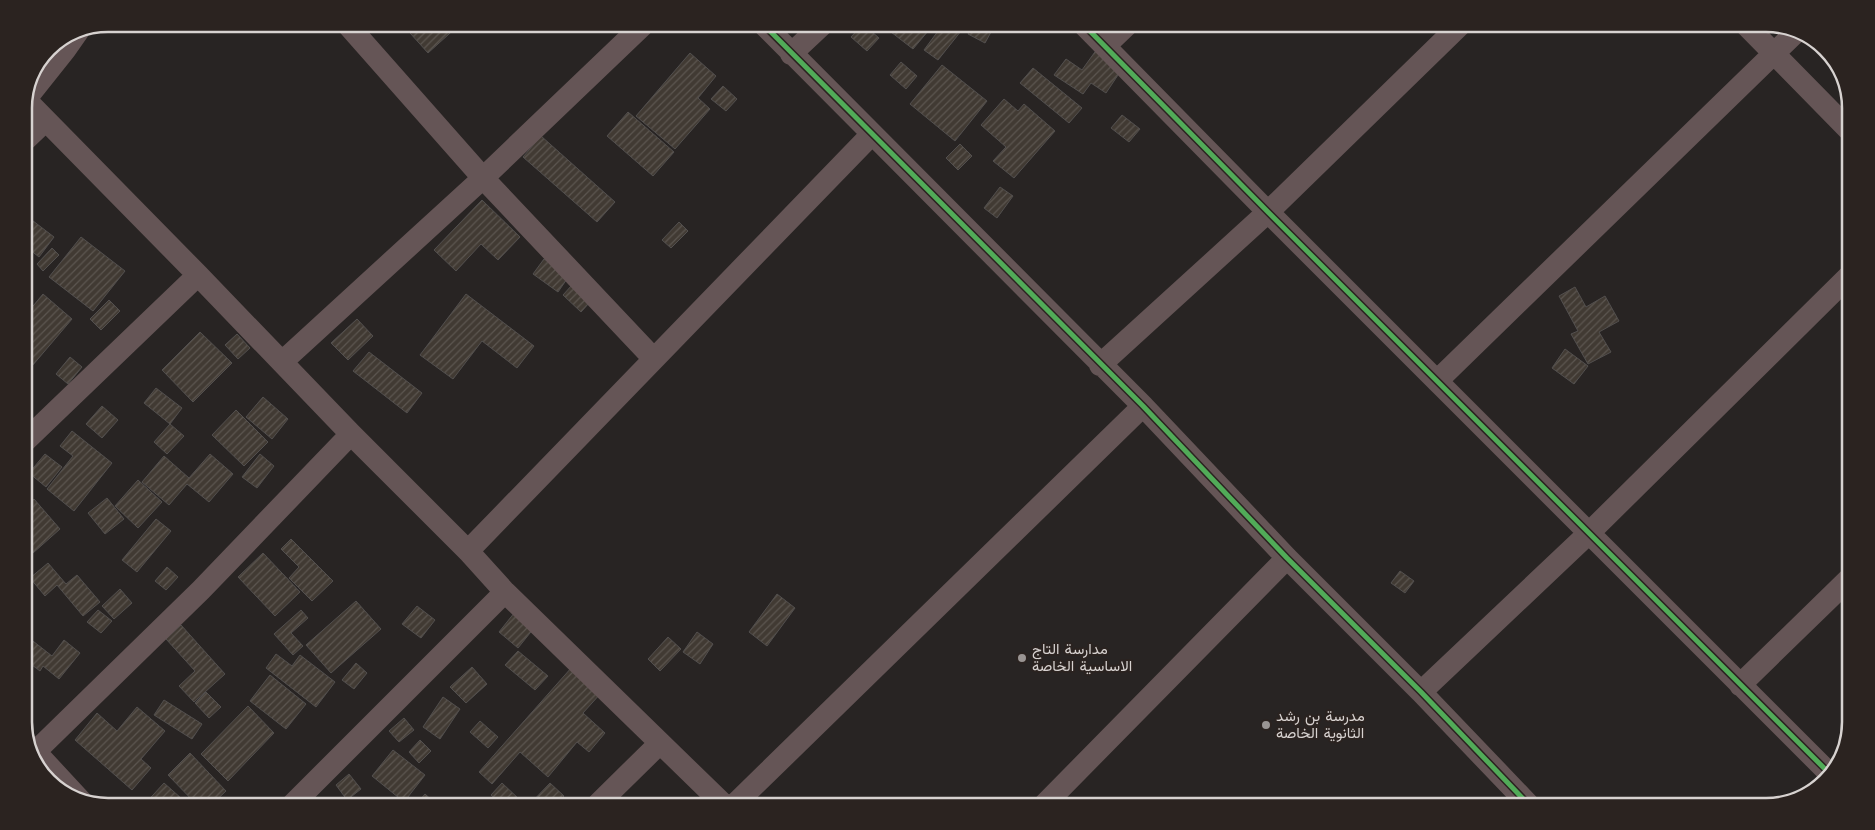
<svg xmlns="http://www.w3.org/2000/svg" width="1875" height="830" font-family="'Work Sans',Vazirmatn,sans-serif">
  <defs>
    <pattern id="building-hatch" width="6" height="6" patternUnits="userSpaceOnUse" patternTransform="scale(1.25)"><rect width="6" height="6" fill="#413a33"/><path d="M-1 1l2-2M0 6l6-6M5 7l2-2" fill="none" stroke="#5c5650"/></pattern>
  </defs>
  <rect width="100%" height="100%" fill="#282423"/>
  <!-- building -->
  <path fill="url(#building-hatch)" stroke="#524f4e" d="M420,24H457L459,25L428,53L410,33Z
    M863,24L879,38L867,51L851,37Z
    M897,24H934L913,49L891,32Z
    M937,24H962L965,26L938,60L924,50L941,27Z
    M973,24L991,32L985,43L968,34Z
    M1022,24H1038L1031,32Z
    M1097,49L1124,66L1106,93L1091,83L1083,94L1054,75L1066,59L1082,70Z
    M690,53L716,76L698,98L710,109L675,149L636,116Z
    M901,62L917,76L906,89L890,75Z
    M942,65L987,101L955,141L910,104Z
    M1033,68L1082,108L1069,123L1020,83Z
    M723,86L737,99L726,111L711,99Z
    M1004,99L1018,111L1024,104L1055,131L1014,178L993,161L1006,147L981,125Z
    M628,112L674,152L653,176L607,136Z
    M1122,115L1140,129L1129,142L1111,128Z
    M541,136L615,202L597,222L523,157Z
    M960,144L972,156L958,170L946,158Z
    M1000,187L1013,196L997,218L984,208Z
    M482,200L520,237L498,260L481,244L456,271L434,250Z
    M24,214L54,237L39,257L24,245Z
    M679,222L688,231L671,248L662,240Z
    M81,237L125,271L93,311L49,277Z
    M52,248L59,255L43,271L37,264Z
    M544,259L569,276L558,292L533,274Z
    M572,285L590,302L581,312L563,295Z
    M1575,287L1586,307L1605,296L1619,321L1599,332L1611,352L1588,364L1571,334L1578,331L1559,296Z
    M43,294L72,319L32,366L24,359V317Z
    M466,294L534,346L517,368L482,341L453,379L420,355Z
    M109,300L120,311L101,330L90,319Z
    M357,319L373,336L348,360L331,343Z
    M200,332L232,363L193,402L162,370Z
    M237,334L250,348L238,359L225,345Z
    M1565,349L1588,366L1574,384L1552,368Z
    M369,352L422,393L407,413L353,371Z
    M70,357L82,367L68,384L56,374Z
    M156,388L182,408L170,424L144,403Z
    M263,397L288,419L272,439L246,417Z
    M102,406L118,420L102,438L86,424Z
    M236,410L268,442L244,466L212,435Z
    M170,424L184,436L167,454L154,442Z
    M72,431L112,463L74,511L47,489L73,456L60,446Z
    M45,454L62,467L46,487L29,473Z
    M210,454L233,474L209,502L187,484L169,505L142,482L164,456L189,478Z
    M260,454L274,466L257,488L242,477Z
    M138,480L162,502L138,528L115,506Z
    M107,498L124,519L105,534L88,513Z
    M34,499L60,529L24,561V508Z
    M156,519L171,531L137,572L122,560Z
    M291,539L333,581L312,601L289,578L299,567L281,549Z
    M263,553L300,592L275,616L238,577Z
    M48,563L66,584L77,575L100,602L83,616L57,585L45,596L30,578Z
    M167,567L178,577L166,590L155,581Z
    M1400,571L1414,581L1405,593L1391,583Z
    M120,589L132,603L114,619L102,606Z
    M777,594L795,608L767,646L749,632Z
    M356,601L381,629L331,673L306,645Z
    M417,606L435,620L421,638L402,624Z
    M98,610L112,621L101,633L87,622Z
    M301,610L308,618L291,633L303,646L293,655L274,634Z
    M515,612L534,628L518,648L499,632Z
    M181,625L225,674L194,702L179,686L195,671L166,639Z
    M697,632L713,644L700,664L683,652Z
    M24,634L52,656L64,640L80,653L59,679L43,666L40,671L24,659Z
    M668,637L681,649L660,671L648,659Z
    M518,651L548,676L535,690L505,665Z
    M276,654L292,666L300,655L335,682L316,707L266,668Z
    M356,663L367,673L354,689L342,680Z
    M472,667L487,684L466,703L450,687Z
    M572,667L601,693L583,713L605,733L589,752L577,742L548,777L520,752L492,784L479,772Z
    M270,675L306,704L286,729L250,701Z
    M206,692L221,707L209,718L195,703Z
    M443,697L460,709L440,739L423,727Z
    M164,700L202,724L192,739L154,715Z
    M248,706L274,733L228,781L201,754Z
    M137,707L165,731L141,759L151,768L132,790L75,740L97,713L117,731Z
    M404,718L414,730L399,742L389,731Z
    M480,721L498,737L488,748L470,732Z
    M420,740L431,751L419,763L409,752Z
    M393,750L425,775L404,802L372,776Z
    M190,753L226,791L210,806H198L168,775Z
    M349,774L361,789L347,800L336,785Z
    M164,783L190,806H143Z
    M502,783L519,799L512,806H503L491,795Z
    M550,783L564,796L554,806H528Z
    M425,794L435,803L432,806H415Z"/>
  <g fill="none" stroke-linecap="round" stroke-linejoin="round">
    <!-- minor -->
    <path stroke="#655556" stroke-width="22" d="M347,24L483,178L653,358
      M763,24L1143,406L1287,558L1421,692L1530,806
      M1083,24L1268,212L1829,773
      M1745,24L1851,132
      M1105,46L1128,24
      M791,54L823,24
      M26,99L65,50L79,30
      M26,100L198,275L351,434L468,551L505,592L725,806
      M24,141L45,121
      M282,362L483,178L644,24
      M1100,365L1268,212L1461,24
      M1437,381L1798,30
      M24,442L198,275
      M468,551L871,135
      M1740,685L1851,577
      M1421,692L1589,533L1851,274
      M31,747L81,801
      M33,754L201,590L351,434
      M291,806L505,592
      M596,806L660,743
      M733,806L1143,406
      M1043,806L1287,558"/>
    <defs>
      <path id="cycleway" d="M763,24L1143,406L1287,558L1421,692L1530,806
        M1083,24L1268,212L1829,773"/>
    </defs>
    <!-- cycleway casing -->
    <use href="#cycleway" stroke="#2b2320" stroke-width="8"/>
    <!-- cycleway -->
    <use href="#cycleway" stroke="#51ab58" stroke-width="5"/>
  </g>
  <!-- markers -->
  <g fill="#9a9593" stroke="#2b2320" stroke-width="2">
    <circle cx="1022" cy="658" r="5"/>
    <circle cx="1266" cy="725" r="5"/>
  </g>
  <g text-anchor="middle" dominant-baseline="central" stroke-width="4" stroke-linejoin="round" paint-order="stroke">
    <!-- poi labels -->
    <g font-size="15" fill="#d7d2d0" stroke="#2b2320" text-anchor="start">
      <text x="1032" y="649">مدارسة التاج<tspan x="1032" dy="17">الاساسية الخاصة</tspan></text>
      <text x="1276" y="716">مدرسة بن رشد<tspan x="1276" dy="17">الثانوية الخاصة</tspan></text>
    </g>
  </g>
  <!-- crop -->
  <path d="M0 0H1875V830H0ZM108 32H1766A76 76 0 0 1 1842 108V722A76 76 0 0 1 1766 798H108A76 76 0 0 1 32 722V108A76 76 0 0 1 108 32Z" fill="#2b2320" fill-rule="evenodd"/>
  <path fill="none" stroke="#d7d2d0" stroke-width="2.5" d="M108 32H1766A76 76 0 0 1 1842 108V722A76 76 0 0 1 1766 798H108A76 76 0 0 1 32 722V108A76 76 0 0 1 108 32Z"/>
</svg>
